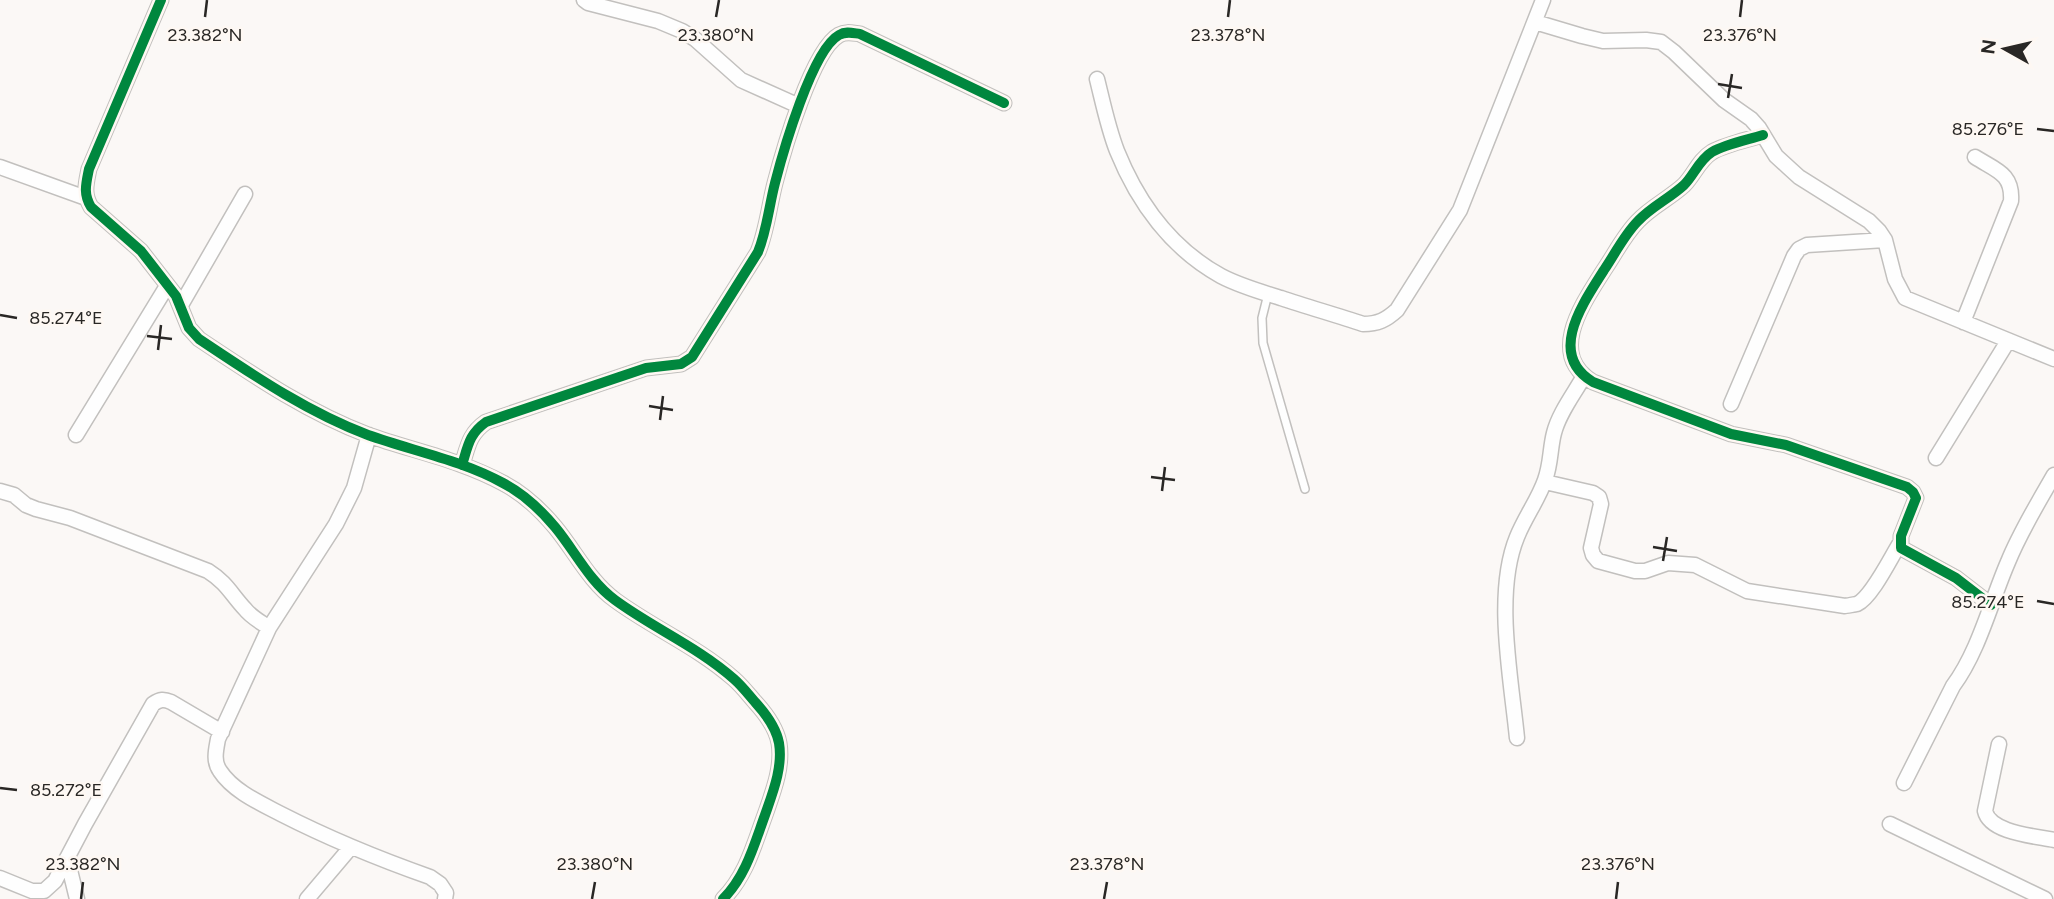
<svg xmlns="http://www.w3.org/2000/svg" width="2054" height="899" font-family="Figtree,sans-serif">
  <rect width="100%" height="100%" fill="#fbf8f6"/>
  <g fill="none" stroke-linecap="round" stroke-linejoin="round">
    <defs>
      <path id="service" d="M1268,294L1262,318L1263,343L1305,489"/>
      <path id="minor" d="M161,0L89,169C86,184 83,194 91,207L141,251L176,296L189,328L199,339C253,375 307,412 368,435C413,451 461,460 503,483C524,494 540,509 555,527C575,551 589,581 615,600C653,628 698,647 734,679C742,686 748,694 755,702C766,714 776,727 779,743C783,767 773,792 765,815C754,845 746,876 723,899
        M584,0L588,3L658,21L682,31L695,39L741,80L799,106
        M1535,22L1582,36L1603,41L1646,40L1661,42L1674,52L1724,100L1751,119L1759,128L1776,156L1788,167L1799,177L1869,221L1879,231L1885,240L1895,279L1905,298L2054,359
        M1097,79C1103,103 1108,128 1117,151C1138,203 1172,249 1221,276C1240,286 1261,292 1281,298C1308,307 1336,315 1363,324C1378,324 1386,320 1397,310L1460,210L1543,0
        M1763,135C1747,140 1726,144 1712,152C1699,160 1694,175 1684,185C1670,198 1651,207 1638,221C1624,235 1615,254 1604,270C1584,302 1546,354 1593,382L1731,434L1786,445L1907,487L1913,492L1916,498L1901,536V548L1956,578L1991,605
        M0,167L86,198
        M181,305L245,194
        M1963,322L2011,201C2013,173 1995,170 1975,157
        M1731,404L1794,256L1799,249L1807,245L1885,240
        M76,435L167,286
        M369,435L354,488L336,524L269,628L218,739C216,750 213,761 220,771C233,791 260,803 281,814C330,839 379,859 430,877L440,884L446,893L445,899
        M1936,458L2008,341
        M462,465C468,446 469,434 486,422L646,368L681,364L692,357L758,252C767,230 769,206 775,183C783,152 812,50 839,35C846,31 852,33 860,34L1004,103
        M1545,482L1593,493L1599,497L1601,504L1591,548L1593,555L1598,561L1635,571H1645L1668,563L1695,565L1747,591L1845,606C1846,606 1856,604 1857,604C1872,597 1891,557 1900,543
        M0,491L14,495L26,505L36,509L70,518L208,571C227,583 231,594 245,609C251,617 261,622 269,628
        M1517,738C1511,677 1494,593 1517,537C1525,517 1538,500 1545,480C1551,464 1550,448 1554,433C1559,413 1574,394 1584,376
        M1999,744L1985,811C1990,833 2035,836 2054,840
        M1904,783L1953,686C1979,651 1991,601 2008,562C2020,532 2038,503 2054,475
        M1890,824L2045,899
        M67,858L77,899
        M0,878L32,891H44L55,881L85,824L153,704C160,699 164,699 171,702L222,732
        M307,899L351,847"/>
    </defs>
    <!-- service casing -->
    <use href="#service" stroke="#c2c0be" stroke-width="10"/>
    <!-- minor casing -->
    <use href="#minor" stroke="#c2c0be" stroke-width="17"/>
    <!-- service -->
    <use href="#service" stroke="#fefefe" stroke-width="7"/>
    <!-- minor -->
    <use href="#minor" stroke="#fefefe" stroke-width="14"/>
    <defs>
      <path id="cycleway" d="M161,0L89,169C86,184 83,194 91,207L141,251L176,296L189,328L199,339C253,375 307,412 368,435C413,451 461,460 503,483C524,494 540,509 555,527C575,551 589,581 615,600C653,628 698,647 734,679C742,686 748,694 755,702C766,714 776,727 779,743C783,767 773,792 765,815C754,845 746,876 723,899
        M1763,135C1747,140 1726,144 1712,152C1699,160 1694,175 1684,185C1670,198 1651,207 1638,221C1624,235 1615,254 1604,270C1584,302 1546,354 1593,382L1731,434L1786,445L1907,487L1913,492L1916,498L1901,536V548L1956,578L1991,605
        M462,465C468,446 469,434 486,422L646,368L681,364L692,357L758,252C767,230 769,206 775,183C783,152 812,50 839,35C846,31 852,33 860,34L1004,103"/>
    </defs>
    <!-- cycleway casing -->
    <use href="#cycleway" stroke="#fef8f3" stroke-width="15"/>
    <!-- cycleway -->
    <use href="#cycleway" stroke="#00873e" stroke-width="10"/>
  </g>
  <!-- ticks -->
  <path fill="none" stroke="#292725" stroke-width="2.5" d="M205,17L207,0M716,17L719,0M1228,17L1230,0M1740,17L1742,0M1718,84L1742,88M1728,98L1732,74M2037,129L2054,131M0,315L17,318M147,336L172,339M158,350L161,325M649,406L673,410M660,420L663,396M1151,477L1175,480M1162,491L1165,467M1653,547L1677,551M1663,561L1667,537M2037,601L2054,604M0,788L17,790M81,899L83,882M592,899L595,882M1104,899L1107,882M1616,899L1618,882"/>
  <g font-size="18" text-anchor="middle" fill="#292725" stroke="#fef8f3" stroke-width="5" stroke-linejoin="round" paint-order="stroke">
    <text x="205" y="41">23.382°N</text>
    <text x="716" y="41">23.380°N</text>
    <text x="1228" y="41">23.378°N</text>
    <text x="1740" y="41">23.376°N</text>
    <text x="1988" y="135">85.276°E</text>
    <text x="66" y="324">85.274°E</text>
    <text x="1988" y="608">85.274°E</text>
    <text x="66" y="796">85.272°E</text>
    <text x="83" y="870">23.382°N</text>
    <text x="595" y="870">23.380°N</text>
    <text x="1107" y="870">23.378°N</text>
    <text x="1618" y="870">23.376°N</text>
  </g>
  <!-- north arrow -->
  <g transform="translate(2005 49) rotate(278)" stroke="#fef8f3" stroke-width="5" paint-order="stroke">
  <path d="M0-5L12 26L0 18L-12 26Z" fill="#292725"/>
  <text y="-10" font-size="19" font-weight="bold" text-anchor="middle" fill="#292725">N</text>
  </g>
</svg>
